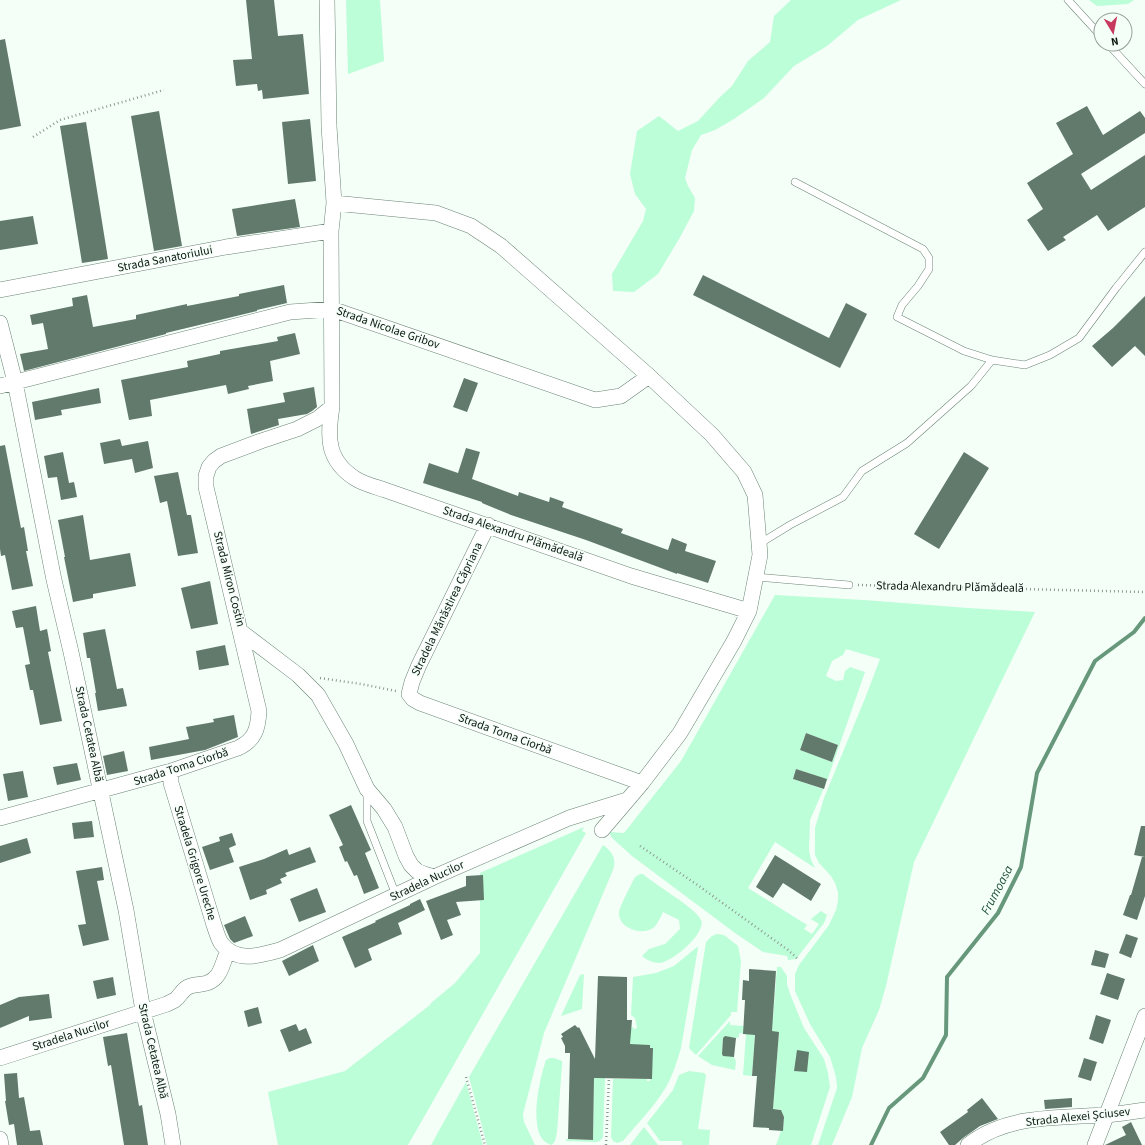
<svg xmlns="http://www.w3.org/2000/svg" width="1145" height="1145" font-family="'Source Sans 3',sans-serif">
  <rect width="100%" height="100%" fill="#f4fff8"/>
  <!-- green -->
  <path fill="#bcfed8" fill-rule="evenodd" d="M346,0H380L384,61L348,74Z
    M791,0H901L858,20L827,46L794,66L764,98L734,119L715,130L701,135L692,150L685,178L688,186L695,198L694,211L679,239L658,274L634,292L613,291L612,274L643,221L646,209L635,194L630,174L637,131L659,116L678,131L698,121L720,97L732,86L748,61L770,42L774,16Z
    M1089,0H1134L1128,4L1097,6Z
    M775,595L864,600L968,608L1035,612L914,862L886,986L879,1010L862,1048L852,1097L832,1145H818L837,1088L836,1077L830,1057L810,1024L795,991V974L799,965L829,925L836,910L838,901V892L835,883L831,876L819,863L815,855V828L824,798L866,696L880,659L846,649L843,655L832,661L826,676L836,681L843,680L845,671L850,667L865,672L827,781L810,820L809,850L811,860L815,868L775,842L748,888L807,925L804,929L812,934L819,924L811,919L821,911L827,915L824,923L796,959L788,960L787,956L763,952L735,933L632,856L612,838L609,832L624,833L681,761ZM806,733L838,745L832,762L800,750ZM796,769L826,779L823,789L793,779Z
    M584,827L582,831L586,833L408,1145H278L268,1092L345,1071L430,1005L431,1003L455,983L480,953V873Z
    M603,845C612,851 617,859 613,870L544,1033L523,1114L524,1122L535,1145H487L469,1077Z
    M640,874H643C655,885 696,908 701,920C707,933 671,963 659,963C653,963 647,960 642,956L649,949L665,944L680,929L679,920L663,912C660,918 658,924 653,928C641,936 618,928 619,912C620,906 632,883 635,877Z
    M717,934L724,935L738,946L741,961L737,1012H731V1015L696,1055L689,1048L706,942L712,936Z
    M697,947L698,948L681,1048C677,1061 673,1075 666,1087C655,1106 637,1124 623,1141L617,1143L613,1141L611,1137L613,1079H647V1081H650V1079H652L650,1046H626L627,1027H632L635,1029L637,1028L635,1018L631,1015L633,977L656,973L674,966Z
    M777,967H781L787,976V984L790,994L804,1028L824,1059L828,1073L830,1087L811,1145H776L781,1131H783L784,1117L780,1109H773L779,1032L755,1030L752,1076L743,1075L746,1034L739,1033V1037L736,1038L725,1037L723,1038L722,1054L734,1057L736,1062L735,1070L712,1065L698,1056L730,1021V1025L743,1026L773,1020Z
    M584,974L582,1009L561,1016L580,975Z
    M550,1058H554L562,1061V1065L557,1132L555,1141L552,1145C525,1140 540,1077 546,1060Z
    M689,1071L704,1073L706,1075L698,1129L710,1130L709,1145H682V1141H660L647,1123L673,1090L679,1075Z
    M594,1078H605L603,1137L600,1141L596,1142L566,1141V1139L593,1140Z
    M466,1082L483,1145H431Z
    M644,1127L658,1145H630Z"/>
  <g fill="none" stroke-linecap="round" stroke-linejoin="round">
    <!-- stream -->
    <path stroke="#67987c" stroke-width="4" d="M871,1145L889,1108L923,1078L946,1035L947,977L998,913L1021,867L1037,773L1095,661L1134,632L1145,618"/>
  </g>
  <!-- building -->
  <path fill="#627a6c" d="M246,0H274L278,36L303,34L309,94L263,99L262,90L258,91L257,84L236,86L233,60L252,59Z
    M5,39L21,126L0,130V40Z
    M1087,106L1103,135L1140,111L1145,118V133L1081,174L1091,190L1145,155V207L1108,231L1097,215L1063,237L1066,240L1048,251L1027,220L1043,209L1027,183L1073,154L1056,123Z
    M159,111L182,246L154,251L131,116Z
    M310,119L316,181L288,184L282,122Z
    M86,122L108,259L82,263L60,126Z
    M295,199L300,227L237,236L232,209Z
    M33,216L38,244L0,250V221Z
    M703,275L829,338L846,303L867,314L840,368L693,295Z
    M284,285L287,303L257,310V311L166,333V334L24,371L20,354L48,349L43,323L32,325L30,315L73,306L72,298L87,295L93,327L136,319V315L187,304V306L239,296V294Z
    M1145,296V356L1135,346L1112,367L1092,346L1113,328Z
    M295,333L300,354L270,361L273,381L248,386L249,389L228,394L226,385L150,400L152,416L129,420L121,380L188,367L187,361L220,354V351L278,341L277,337Z
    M464,378L478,383L467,412L453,407Z
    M314,387L317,407L312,411L307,414L278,419L279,425L251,434L247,409L285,402L283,393Z
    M99,388L101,403L61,410L62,415L35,420L32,402Z
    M120,439L122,446L148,441L153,468L135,473L132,459L104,464L100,443Z
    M5,445L21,528L24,527L28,551H26L33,586L12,590L5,555L1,556L0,549V446Z
    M466,448L480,452L472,479L518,496L519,492L549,502L550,497L564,502L562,507L623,529L621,533L668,550L672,538L687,544L685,551L716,561L708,583L677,573V574L586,540L511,515L482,503V502L423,483L429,463L458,473Z
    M63,452L69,483L74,482L77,497L61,500L57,477L48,478L44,456Z
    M964,452L989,468L939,549L914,534Z
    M178,472L187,515H191L198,553L178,556L167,501L160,503L154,476Z
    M83,515L90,560L130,553L136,586L93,594V598L73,602L64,557H65L58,520Z
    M210,581L218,624L191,629L181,588Z
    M36,606L40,631L47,629L51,651L48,652L62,721L40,725L33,690H30L25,665L30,664L23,627L16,628L12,611Z
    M105,629L117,689L123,688L127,706L98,711L95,693H96L90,658H87L83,633Z
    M225,645L229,665L199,670L196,651Z
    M234,715L238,737L205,750L151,760L149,747L189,739L186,727L214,722L213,719Z
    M806,733L838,745L832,762L800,750Z
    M124,751L128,771L107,775L103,756Z
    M77,763L81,780L57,785L53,767Z
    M796,769L827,779L824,789L793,779Z
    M23,771L28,797L8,801L3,774Z
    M351,805L371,850L365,853L379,888L364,894L357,875L354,876L347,861L345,862L339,847L343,845L329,815Z
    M92,821L94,837L74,839L72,823Z
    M1141,826H1145V857L1134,855Z
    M232,833L236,845L229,848L234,862L210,870L202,847L220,841L219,837Z
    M27,838L31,853L0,863V846Z
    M310,847L316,862L285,873L287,876L280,879L282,883L266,890L267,894L250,900L239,867L264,859L287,849L289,855Z
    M775,855L821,884L811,901L783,883L773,898L756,887Z
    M1142,857H1145V896L1137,920L1123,915L1130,895H1131Z
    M102,867L104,880L97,881L109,940L83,946L78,925L86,924L76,871Z
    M483,875L484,900L456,902L461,915L447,920L453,935L441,940L426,901L466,886V876Z
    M317,888L326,912L299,922L290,899Z
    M420,899L425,910L398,923L402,934L368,949L372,960L355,968L342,937L376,922L375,921L410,905V904Z
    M245,916L253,936L234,943L230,939L224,925Z
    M1126,934L1138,938L1131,958L1119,953Z
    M313,945L319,961L289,976L282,961Z
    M1095,950L1109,954L1105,968L1091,965Z
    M749,969L776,971L772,1031L779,1032L773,1109L781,1110L784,1117L783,1131L769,1130V1128L753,1127L757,1076H752L755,1035L743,1034L745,1000H742L743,980L749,981Z
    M1107,973L1125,979L1118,1000L1100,994Z
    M598,976L627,977V1020H632L630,1044L650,1045V1048H653L652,1079L594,1078L593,1140L568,1139L570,1053H565V1046L561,1038L563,1037L561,1034L575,1025L578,1028L579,1027L595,1059Z
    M113,977L116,995L97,999L93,981Z
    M49,994L52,1018L29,1021V1016L0,1028V1005L19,997Z
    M258,1007L262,1023L248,1027L244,1011Z
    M1096,1015L1111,1020L1103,1044L1089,1039Z
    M296,1024L299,1031L306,1028L312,1043L289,1052L280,1030Z
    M127,1033L139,1106L142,1105L148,1145H124L111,1065L108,1066L103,1037Z
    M725,1036L736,1038L734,1057L723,1056L722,1054L723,1038Z
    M797,1050L809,1052L807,1072L794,1071Z
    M1084,1058L1097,1062L1091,1081L1078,1077Z
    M17,1073L19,1098L24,1097L30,1131L40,1130L43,1145H17L14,1124L9,1125L5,1101H6L4,1074Z
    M982,1098L998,1119L980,1126L963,1138L955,1145H949L940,1132L968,1112L967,1110Z
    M1072,1098V1107L1045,1109L1044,1100Z
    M1131,1122L1142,1145H1105L1126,1135L1122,1127Z"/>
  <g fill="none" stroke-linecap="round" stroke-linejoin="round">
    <defs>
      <path id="lane" d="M1068,0L1101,36
        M1108,44L1145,84
        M795,182L923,249L929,258V269L918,286L902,305L897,317L964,351L992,360L1025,365L1050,355L1079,338L1116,288L1145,252
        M759,544L790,525L843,497L862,471L907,443L971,386L992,360
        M755,577L849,585
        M367,791V821L396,895"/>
      <path id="street" d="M327,0L329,126L334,203L436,213L471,226L501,246L649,376L712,435L744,472L755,495L760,555L749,611L734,641L680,733L642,783L602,830
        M334,203L331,231L332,407C327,438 327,461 356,479C364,484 376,487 385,490L631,576L749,611
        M0,290L226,247L331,231
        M0,323L15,382L54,580L71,652L126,910L143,1011L168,1114L173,1145
        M0,386L290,312L332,309L595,400L621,396L649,376
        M332,407L317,419L297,429L261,441L221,456L214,461L209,467L206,476V487L240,631L298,675L318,695L346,744L367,789L384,809L395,827L406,856L411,865L417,871L424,874L434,877
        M488,525L419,665L412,682L409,694L413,699L420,703L642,783
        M171,771V783L214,925C216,931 218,938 221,943C236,963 259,956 280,950L434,877L569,818L627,800
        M0,818L171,771L238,748C255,740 258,729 259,711L240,631
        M0,1058L167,1004C169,1003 173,1001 175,1000C180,996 182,990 188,987C194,984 201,985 207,983C222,978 222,962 228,951
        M0,1139L1,1145
        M968,1145C1007,1114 1059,1118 1106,1115C1119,1114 1132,1112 1145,1110
        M1095,1145L1145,1016"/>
    </defs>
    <!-- lane casing -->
    <use href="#lane" stroke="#6c8476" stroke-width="8"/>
    <!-- street casing -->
    <use href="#street" stroke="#6c8476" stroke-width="16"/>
    <!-- path -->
    <path stroke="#8f9993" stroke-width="2.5" stroke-dasharray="1 3" stroke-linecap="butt" d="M33,137L60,120L164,90
      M858,585L1145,592
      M320,678L361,684L396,691
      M640,846L696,884L788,950L799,960
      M466,1077L485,1145
      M606,1145L609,1078"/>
    <!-- lane -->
    <use href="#lane" stroke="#fff" stroke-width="7"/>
    <!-- street -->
    <use href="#street" stroke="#fff" stroke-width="15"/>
  </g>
  <g text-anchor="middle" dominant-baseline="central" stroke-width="3" stroke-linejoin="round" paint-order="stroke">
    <!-- street labels -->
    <g font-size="12" fill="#0e1712" stroke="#f4fff8">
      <text transform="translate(165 259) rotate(-11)">Strada Sanatoriului</text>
      <text transform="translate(388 328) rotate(19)">Strada Nicolae Gribov</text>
      <text transform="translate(513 534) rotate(19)">Strada Alexandru Plămădeală</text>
      <text transform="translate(229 579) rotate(76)">Strada Miron Costin</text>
      <text transform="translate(950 587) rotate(1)">Strada Alexandru Plămădeală</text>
      <text transform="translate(447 609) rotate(-64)">Stradela Mănăstirea Căpriana</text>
      <text transform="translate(89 734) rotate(78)">Strada Cetatea Albă</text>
      <text transform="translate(505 734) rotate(20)">Strada Toma Ciorbă</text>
      <text transform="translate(181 767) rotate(-18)">Strada Toma Ciorbă</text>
      <text transform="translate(195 863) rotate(73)">Stradela Grigore Ureche</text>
      <text transform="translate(427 881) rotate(-25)">Stradela Nucilor</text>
      <text transform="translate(71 1035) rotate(-18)">Stradela Nucilor</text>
      <text transform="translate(153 1051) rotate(77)">Strada Cetatea Albă</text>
      <text transform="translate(1078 1117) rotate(-6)">Strada Alexei Șciusev</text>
    </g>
    <!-- water labels -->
    <g font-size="13" font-style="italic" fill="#205339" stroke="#f4fff8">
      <text transform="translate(997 890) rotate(-62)">Frumoasa</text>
    </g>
  </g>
  <!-- north arrow -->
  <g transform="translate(1113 32) rotate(170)"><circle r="19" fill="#f4fff8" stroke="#98a29c"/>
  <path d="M0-3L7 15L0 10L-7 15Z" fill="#c83960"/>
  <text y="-6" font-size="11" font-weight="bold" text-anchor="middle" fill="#0e1712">N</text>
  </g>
</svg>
